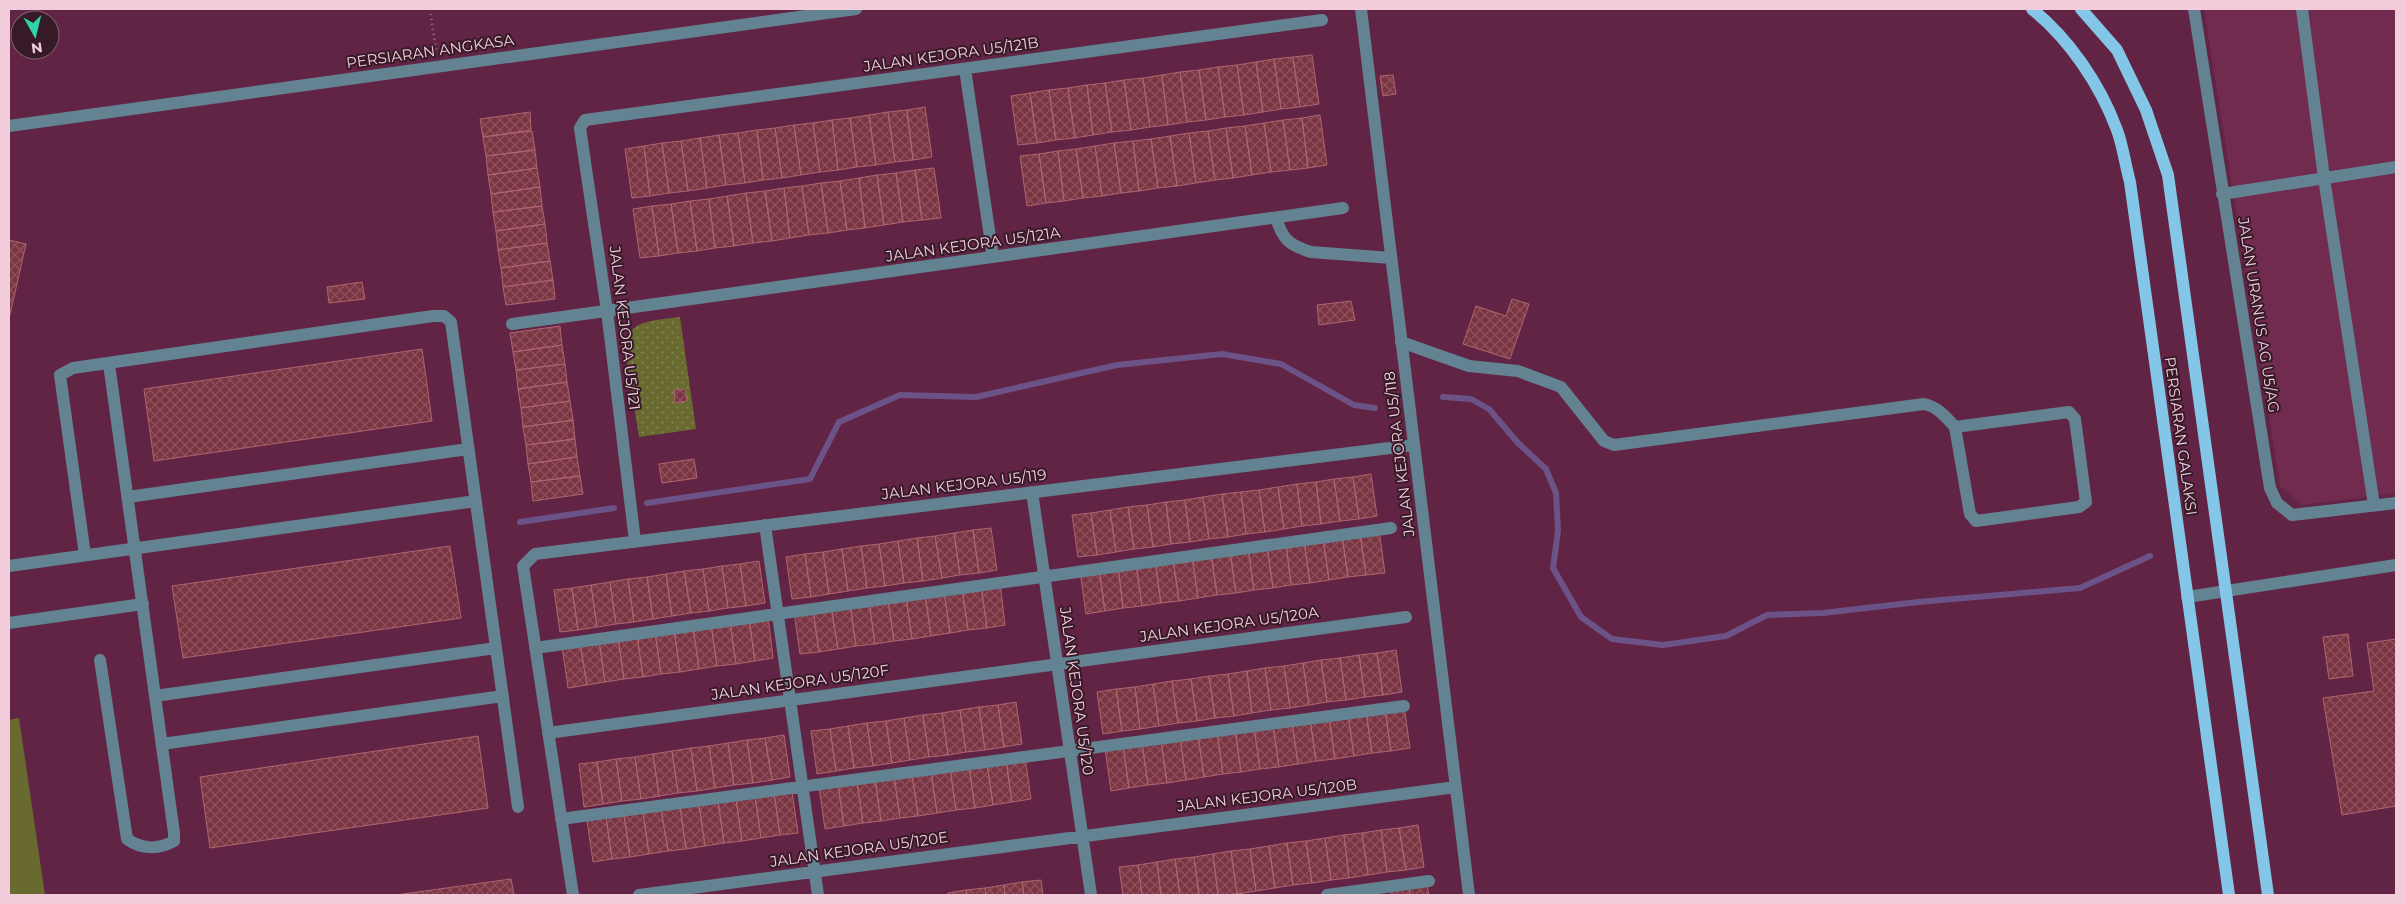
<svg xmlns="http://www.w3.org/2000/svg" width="2405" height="904" font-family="Montserrat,sans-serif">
  <defs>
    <pattern id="park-dots" width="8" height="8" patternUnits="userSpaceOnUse" patternTransform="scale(1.25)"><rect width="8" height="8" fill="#686a30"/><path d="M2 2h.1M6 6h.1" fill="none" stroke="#858557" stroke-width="1.8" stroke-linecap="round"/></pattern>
    <pattern id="building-cross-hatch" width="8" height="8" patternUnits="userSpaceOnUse" patternTransform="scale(1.25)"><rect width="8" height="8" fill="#7a3542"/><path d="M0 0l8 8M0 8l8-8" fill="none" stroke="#8d515d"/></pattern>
  </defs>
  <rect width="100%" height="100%" fill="#622444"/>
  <!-- built -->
  <path fill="#702b4f" d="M2204,9H2396V493L2301,505L2280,486Z"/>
  <!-- grass -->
  <path fill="#686a30" d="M19,718L45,895H9V720Z"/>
  <!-- park -->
  <path fill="url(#park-dots)" d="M680,317L696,429L639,437L624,342C632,319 659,320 680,317Z"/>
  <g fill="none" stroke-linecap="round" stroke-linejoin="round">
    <!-- stream -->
    <path stroke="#6b5287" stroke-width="6" d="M1443,397L1471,399L1489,409L1518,443L1546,469L1556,493L1558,531L1553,568L1581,617L1612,639L1663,645L1726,636L1767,615L1823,613L1918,602L2080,588L2150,556
      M647,503L810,479L839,422L900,395L976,397L1117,365L1222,354L1281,364L1354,405L1375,408
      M520,522L614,508"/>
  </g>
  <!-- building -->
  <path fill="url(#building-cross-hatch)" stroke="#af6570" d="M1312,55L1319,104L1300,107L1293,57Z
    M1293,57L1300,107L1281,109L1274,59Z
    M1274,59L1281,109L1263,112L1256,62Z
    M1256,62L1263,112L1244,115L1237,65Z
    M1237,65L1244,115L1225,117L1218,67Z
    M1218,67L1225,117L1206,120L1199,70Z
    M1199,70L1206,120L1187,122L1180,72Z
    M1180,72L1187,122L1168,125L1162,75Z
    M1162,75L1168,125L1150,127L1143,78Z
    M1393,75L1396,94L1383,96L1380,76Z
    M1143,78L1150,127L1131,130L1124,80Z
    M1124,80L1131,130L1112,132L1105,83Z
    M1105,83L1112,132L1093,135L1087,85Z
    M1087,85L1093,135L1075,138L1068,88Z
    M1068,88L1075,138L1056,140L1049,90Z
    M1049,90L1056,140L1037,143L1030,93Z
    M1030,93L1037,143L1018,145L1011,96Z
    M925,107L932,157L913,160L907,110Z
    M907,110L913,160L895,162L888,112Z
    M530,112L531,130L483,137L480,119Z
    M888,112L895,162L876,165L869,115Z
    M869,115L876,165L857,167L850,118Z
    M1320,115L1327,165L1308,168L1302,118Z
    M850,118L857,167L838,170L832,120Z
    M1302,118L1308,168L1290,170L1283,120Z
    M832,120L838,170L820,172L813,123Z
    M1283,120L1290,170L1271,172L1264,123Z
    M813,123L820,172L801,175L794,125Z
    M1264,123L1271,172L1252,175L1245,126Z
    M794,125L801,175L782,178L775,128Z
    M1245,126L1252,175L1233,178L1226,128Z
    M775,128L782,178L763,180L757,130Z
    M1226,128L1233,178L1215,180L1208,131Z
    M757,130L763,180L745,183L738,133Z
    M532,131L535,150L486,156L483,137Z
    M1208,131L1215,180L1196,183L1189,133Z
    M738,133L745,183L726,185L719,135Z
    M1189,133L1196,183L1177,186L1170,136Z
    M719,135L726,185L707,188L700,138Z
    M1170,136L1177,186L1158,188L1151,139Z
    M700,138L707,188L688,191L681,141Z
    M1151,139L1158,188L1139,191L1133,141Z
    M681,141L688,191L669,193L662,143Z
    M1133,141L1139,191L1121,193L1114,143Z
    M662,143L669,193L650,196L644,146Z
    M1114,143L1121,193L1102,196L1095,146Z
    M644,146L650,196L632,198L625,149Z
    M1095,146L1102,196L1083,198L1076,149Z
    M1076,149L1083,198L1064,201L1058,151Z
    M535,150L537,168L488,175L486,156Z
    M1058,151L1064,201L1046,203L1039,154Z
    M1039,154L1046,203L1027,206L1020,156Z
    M537,168L540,187L491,194L488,175Z
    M934,168L941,218L922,220L915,170Z
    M915,170L922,220L903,222L896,173Z
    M896,173L903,222L884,225L877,175Z
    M877,175L884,225L865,228L859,178Z
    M859,178L865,228L847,230L840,181Z
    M840,181L847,230L828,233L821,183Z
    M821,183L828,233L809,235L802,186Z
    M802,186L809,235L790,238L784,188Z
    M540,187L542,206L493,212L491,194Z
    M784,188L790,238L772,241L765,191Z
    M765,191L772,241L753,243L746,193Z
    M746,193L753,243L734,246L727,196Z
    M727,196L734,246L715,248L709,199Z
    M709,199L715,248L697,251L690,201Z
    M690,201L697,251L678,253L671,204Z
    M671,204L678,253L659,256L652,206Z
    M542,206L545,224L496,231L493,212Z
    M652,206L659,256L640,258L633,209Z
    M545,224L547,243L498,250L496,231Z
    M9,240L26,244L9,319Z
    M547,243L550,261L501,268L498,250Z
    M550,261L553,280L503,287L501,268Z
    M553,280L555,299L506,305L503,287Z
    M362,282L365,299L329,303L327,287Z
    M1512,299L1529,304L1510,359L1463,344L1476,306L1506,316Z
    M1351,301L1355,320L1319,325L1317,305Z
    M560,326L562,345L513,352L510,333Z
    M562,345L565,364L516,370L513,352Z
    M422,349L432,421L154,461L144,389Z
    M565,364L567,382L518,389L516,370Z
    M567,382L570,401L521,408L518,389Z
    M685,389L687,401L675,403L674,390Z
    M570,401L573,420L523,427L521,408Z
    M573,420L575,439L526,445L523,427Z
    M575,439L577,457L528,464L526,445Z
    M577,457L580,476L531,482L528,464Z
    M694,459L697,478L662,483L659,464Z
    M1371,474L1377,516L1359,519L1353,477Z
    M580,476L583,494L533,501L531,482Z
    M1353,477L1359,519L1340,521L1334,479Z
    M1334,479L1340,521L1321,524L1316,482Z
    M1316,482L1321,524L1302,526L1297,484Z
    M1297,484L1302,526L1284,529L1278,487Z
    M1278,487L1284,529L1265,532L1259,490Z
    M1259,490L1265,532L1246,534L1241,492Z
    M1241,492L1246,534L1228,537L1222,494Z
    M1222,494L1228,537L1209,539L1203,497Z
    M1203,497L1209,539L1190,542L1185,500Z
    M1185,500L1190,542L1171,544L1166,502Z
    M1166,502L1171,544L1153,547L1147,505Z
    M1147,505L1153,547L1134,549L1128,507Z
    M1128,507L1134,549L1116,552L1110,510Z
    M1110,510L1116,552L1097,555L1091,513Z
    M1091,513L1097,555L1078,557L1072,515Z
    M991,528L997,570L979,573L973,530Z
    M973,530L979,573L960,575L954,533Z
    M1379,530L1385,573L1366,575L1360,533Z
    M954,533L960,575L942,578L935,536Z
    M1360,533L1366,575L1348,577L1342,535Z
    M1342,535L1348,577L1329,580L1323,538Z
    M935,536L942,578L923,581L917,538Z
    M917,538L923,581L904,583L898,541Z
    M1323,538L1329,580L1310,583L1304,541Z
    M898,541L904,583L885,586L879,544Z
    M1304,541L1310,583L1291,585L1286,543Z
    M1286,543L1291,585L1273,588L1267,546Z
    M879,544L885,586L867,588L861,546Z
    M450,546L461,618L183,658L172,586Z
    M861,546L867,588L848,591L842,549Z
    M1267,546L1273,588L1254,590L1248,548Z
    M1248,548L1254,590L1236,593L1230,551Z
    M842,549L848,591L829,594L823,552Z
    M1230,551L1236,593L1217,595L1211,553Z
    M823,552L829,594L811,597L805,554Z
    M1211,553L1217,595L1198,598L1192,556Z
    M805,554L811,597L792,599L786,557Z
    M1192,556L1198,598L1179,601L1173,559Z
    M1173,559L1179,601L1161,603L1155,561Z
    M759,561L765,603L746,606L740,564Z
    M1155,561L1161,603L1142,606L1136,564Z
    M740,564L746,606L728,608L722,566Z
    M1136,564L1142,606L1123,608L1118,566Z
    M722,566L728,608L709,611L703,569Z
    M1118,566L1123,608L1105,611L1099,569Z
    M703,569L709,611L691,613L684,571Z
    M1099,569L1105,611L1086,614L1080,571Z
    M684,571L691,613L672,616L666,574Z
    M666,574L672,616L653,619L647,577Z
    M647,577L653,619L634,622L628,579Z
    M628,579L634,622L616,624L610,582Z
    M610,582L616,624L597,627L591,585Z
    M1000,583L1005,625L987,628L981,586Z
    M591,585L597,627L578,630L572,588Z
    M981,586L987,628L968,630L962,588Z
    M572,588L578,630L560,632L554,590Z
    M962,588L968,630L950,633L944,591Z
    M944,591L950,633L931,636L925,594Z
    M925,594L931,636L912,639L906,597Z
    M906,597L912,639L894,641L888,599Z
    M888,599L894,641L875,644L869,602Z
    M869,602L875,644L856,646L850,604Z
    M850,604L856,646L838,649L831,607Z
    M831,607L838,649L819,652L813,610Z
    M813,610L819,652L800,654L794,612Z
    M768,616L773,658L755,661L749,619Z
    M749,619L755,661L736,664L730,622Z
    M730,622L736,664L717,666L711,624Z
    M711,624L717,666L699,669L693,627Z
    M693,627L699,669L680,672L674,629Z
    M674,629L680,672L661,674L655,632Z
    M655,632L661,674L643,677L637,635Z
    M2348,634L2353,676L2329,679L2323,637Z
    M637,635L643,677L624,679L618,637Z
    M618,637L624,679L605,682L599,640Z
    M2396,639V806L2342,815L2323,698L2374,691L2367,643Z
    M599,640L605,682L587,685L580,643Z
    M580,643L587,685L568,688L562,646Z
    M1396,650L1402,692L1383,695L1377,653Z
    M1377,653L1383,695L1365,697L1359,655Z
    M1359,655L1365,697L1346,700L1340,658Z
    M1340,658L1346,700L1327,702L1321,660Z
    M1321,660L1327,702L1309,705L1303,663Z
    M1303,663L1309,705L1290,708L1284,666Z
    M1284,666L1290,708L1271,710L1265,668Z
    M1265,668L1271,710L1252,713L1247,671Z
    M1247,671L1252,713L1234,716L1228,674Z
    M1228,674L1234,716L1215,718L1209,676Z
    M1209,676L1215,718L1197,721L1191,679Z
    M1191,679L1197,721L1178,723L1172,681Z
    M1172,681L1178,723L1159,726L1153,684Z
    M1153,684L1159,726L1140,729L1135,687Z
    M1135,687L1140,729L1122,731L1116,689Z
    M1116,689L1122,731L1103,734L1097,692Z
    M1016,702L1022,744L1004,747L998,705Z
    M998,705L1004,747L985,750L979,707Z
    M1404,706L1410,748L1391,751L1385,709Z
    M979,707L985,750L966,752L960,710Z
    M1385,709L1391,751L1372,753L1366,711Z
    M960,710L966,752L948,755L942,713Z
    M1366,711L1372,753L1354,756L1348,714Z
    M942,713L948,755L929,757L923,715Z
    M1348,714L1354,756L1335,759L1329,717Z
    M923,715L929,757L910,760L904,718Z
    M1329,717L1335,759L1316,761L1310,719Z
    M904,718L910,760L892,763L886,721Z
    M1310,719L1316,761L1298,764L1292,722Z
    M886,721L892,763L873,766L867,723Z
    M1292,722L1298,764L1279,767L1273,725Z
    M867,723L873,766L854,768L848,726Z
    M1273,725L1279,767L1260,769L1254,727Z
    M848,726L854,768L836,771L830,729Z
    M1254,727L1260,769L1241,772L1235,730Z
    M830,729L836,771L817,774L811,731Z
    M1235,730L1241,772L1223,774L1217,732Z
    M1217,732L1223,774L1204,777L1198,735Z
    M784,735L790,777L772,780L765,738Z
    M1198,735L1204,777L1186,780L1180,738Z
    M478,736L488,808L210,848L200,777Z
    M765,738L772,780L753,783L747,740Z
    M1180,738L1186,780L1167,783L1161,740Z
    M747,740L753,783L734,785L728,743Z
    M1161,740L1167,783L1148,785L1142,743Z
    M728,743L734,785L715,788L709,746Z
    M1142,743L1148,785L1129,788L1123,746Z
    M709,746L715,788L697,791L691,748Z
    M1123,746L1129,788L1111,791L1105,748Z
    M691,748L697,791L678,793L672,751Z
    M672,751L678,793L659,796L653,754Z
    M653,754L659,796L641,799L635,757Z
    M635,757L641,799L622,801L616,759Z
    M1025,757L1031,799L1012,802L1006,760Z
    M616,759L622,801L603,804L597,762Z
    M1006,760L1012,802L993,805L987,763Z
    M597,762L603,804L584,807L579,764Z
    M987,763L993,805L975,808L969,766Z
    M969,766L975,808L956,810L950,768Z
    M950,768L956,810L937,813L931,771Z
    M931,771L937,813L918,816L912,773Z
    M912,773L918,816L900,818L894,776Z
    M894,776L900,818L881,821L875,779Z
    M875,779L881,821L863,823L857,781Z
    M857,781L863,823L844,826L838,784Z
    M838,784L844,826L825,829L819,787Z
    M792,791L798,833L780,835L774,793Z
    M774,793L780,835L761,838L755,796Z
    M755,796L761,838L742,841L736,799Z
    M736,799L742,841L724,843L718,801Z
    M718,801L724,843L705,846L699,804Z
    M699,804L705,846L686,849L680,806Z
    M680,806L686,849L668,851L661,809Z
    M661,809L668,851L649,854L643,812Z
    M643,812L649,854L630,857L624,815Z
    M624,815L630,857L612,859L606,817Z
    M606,817L612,859L593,862L587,820Z
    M1418,825L1424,867L1406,870L1399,828Z
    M1399,828L1406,870L1387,872L1381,830Z
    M1381,830L1387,872L1368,875L1362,833Z
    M1362,833L1368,875L1349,878L1344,835Z
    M1344,835L1349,878L1331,880L1325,838Z
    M1325,838L1331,880L1312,883L1306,841Z
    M1306,841L1312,883L1293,885L1287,843Z
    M1287,843L1293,885L1275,888L1269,846Z
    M1269,846L1275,888L1256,891L1250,849Z
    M1250,849L1256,891L1237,894L1231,851Z
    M1231,851L1237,894L1218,895L1213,854Z
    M1213,854L1218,895H1199L1194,857Z
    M1194,857L1199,895H1180L1175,859Z
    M1175,859L1180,895H1161L1157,862Z
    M1157,862L1161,895H1142L1138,865Z
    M1138,865L1142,895H1123L1119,867Z
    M511,879L514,895H396Z
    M1041,880L1043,895H1024L1022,882Z
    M1426,881L1429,895H1410L1408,883Z
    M1022,882L1024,895H1005L1004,885Z
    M1408,883L1410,895H1391L1389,886Z
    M1004,885L1005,895H986L985,888Z
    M985,888L986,895H967L966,890Z
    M966,890L967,895H948V893Z"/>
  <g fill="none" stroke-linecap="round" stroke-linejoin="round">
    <!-- path -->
    <path stroke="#9e6982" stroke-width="3" stroke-dasharray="1 4" stroke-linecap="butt" d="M430,9L436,50"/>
    <!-- minor -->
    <path stroke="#638393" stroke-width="12" d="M1361,9L1469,895
      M2194,9L2270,488L2277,503L2292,515L2396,503
      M2302,9L2324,178L2374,505
      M965,69L993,257
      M9,126L856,9
      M2222,194L2396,167
      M1276,218C1283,240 1289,245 1311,252L1391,258
      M512,324L1343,208
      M1401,342L1469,366L1518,371L1561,387L1604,441L1614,445L1924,404C1938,407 1945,416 1955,427L2069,412L2075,419L2086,502L2079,507L1976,521L1970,514L1955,427
      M1032,492L1091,895
      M128,497L468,449
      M765,525L818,895
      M635,541L607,311L580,128L585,120L1322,20
      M85,555L60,375L73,368L433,316H444L451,322L518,807
      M9,566L476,501
      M2187,597L2396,565
      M9,623L143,604
      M535,648L1391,528
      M100,660L127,839C141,849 158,850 174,841V833L109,364
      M155,696L496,648
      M548,733L1406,617
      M162,744L503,696
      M561,819L1404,706
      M573,895L523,566L535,554L1414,445
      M639,895L1456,787
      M1327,895L1429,881"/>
    <!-- major -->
    <path stroke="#83c6e7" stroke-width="12" d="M2032,9C2069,39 2100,84 2117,130C2123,146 2125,164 2130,182L2229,895
      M2081,9L2117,50L2146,110L2168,175L2268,895"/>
  </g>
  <g text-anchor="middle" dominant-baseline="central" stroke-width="4" stroke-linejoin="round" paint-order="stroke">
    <!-- street labels -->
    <g font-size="15" fill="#f3ccdc" stroke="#361a28">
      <text transform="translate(430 51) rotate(-8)">PERSIARAN ANGKASA</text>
      <text transform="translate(951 54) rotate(-8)">JALAN KEJORA U5/121B</text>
      <text transform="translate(973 244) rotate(-8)">JALAN KEJORA U5/121A</text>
      <text transform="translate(2259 315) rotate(81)">JALAN URANUS AG U5/AG</text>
      <text transform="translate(625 328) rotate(83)">JALAN KEJORA U5/121</text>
      <text transform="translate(2181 436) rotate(82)">PERSIARAN GALAKSI</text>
      <text transform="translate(1399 454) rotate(-97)">JALAN KEJORA U5/118</text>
      <text transform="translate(964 484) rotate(-7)">JALAN KEJORA U5/119</text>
      <text transform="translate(1229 624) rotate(-8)">JALAN KEJORA U5/120A</text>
      <text transform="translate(800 682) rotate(-8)">JALAN KEJORA U5/120F</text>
      <text transform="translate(1077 691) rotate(82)">JALAN KEJORA U5/120</text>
      <text transform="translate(1267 795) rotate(-7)">JALAN KEJORA U5/120B</text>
      <text transform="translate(859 849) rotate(-8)">JALAN KEJORA U5/120E</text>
    </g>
  </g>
  <!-- border -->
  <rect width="2405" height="904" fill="none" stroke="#f3ccdc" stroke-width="20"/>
  <!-- north arrow -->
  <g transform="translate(35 35) rotate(172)"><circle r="24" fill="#361a28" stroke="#826170"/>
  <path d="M0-4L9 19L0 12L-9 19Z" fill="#2ed4aa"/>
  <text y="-8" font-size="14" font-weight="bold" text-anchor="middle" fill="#f3ccdc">N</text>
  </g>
</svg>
